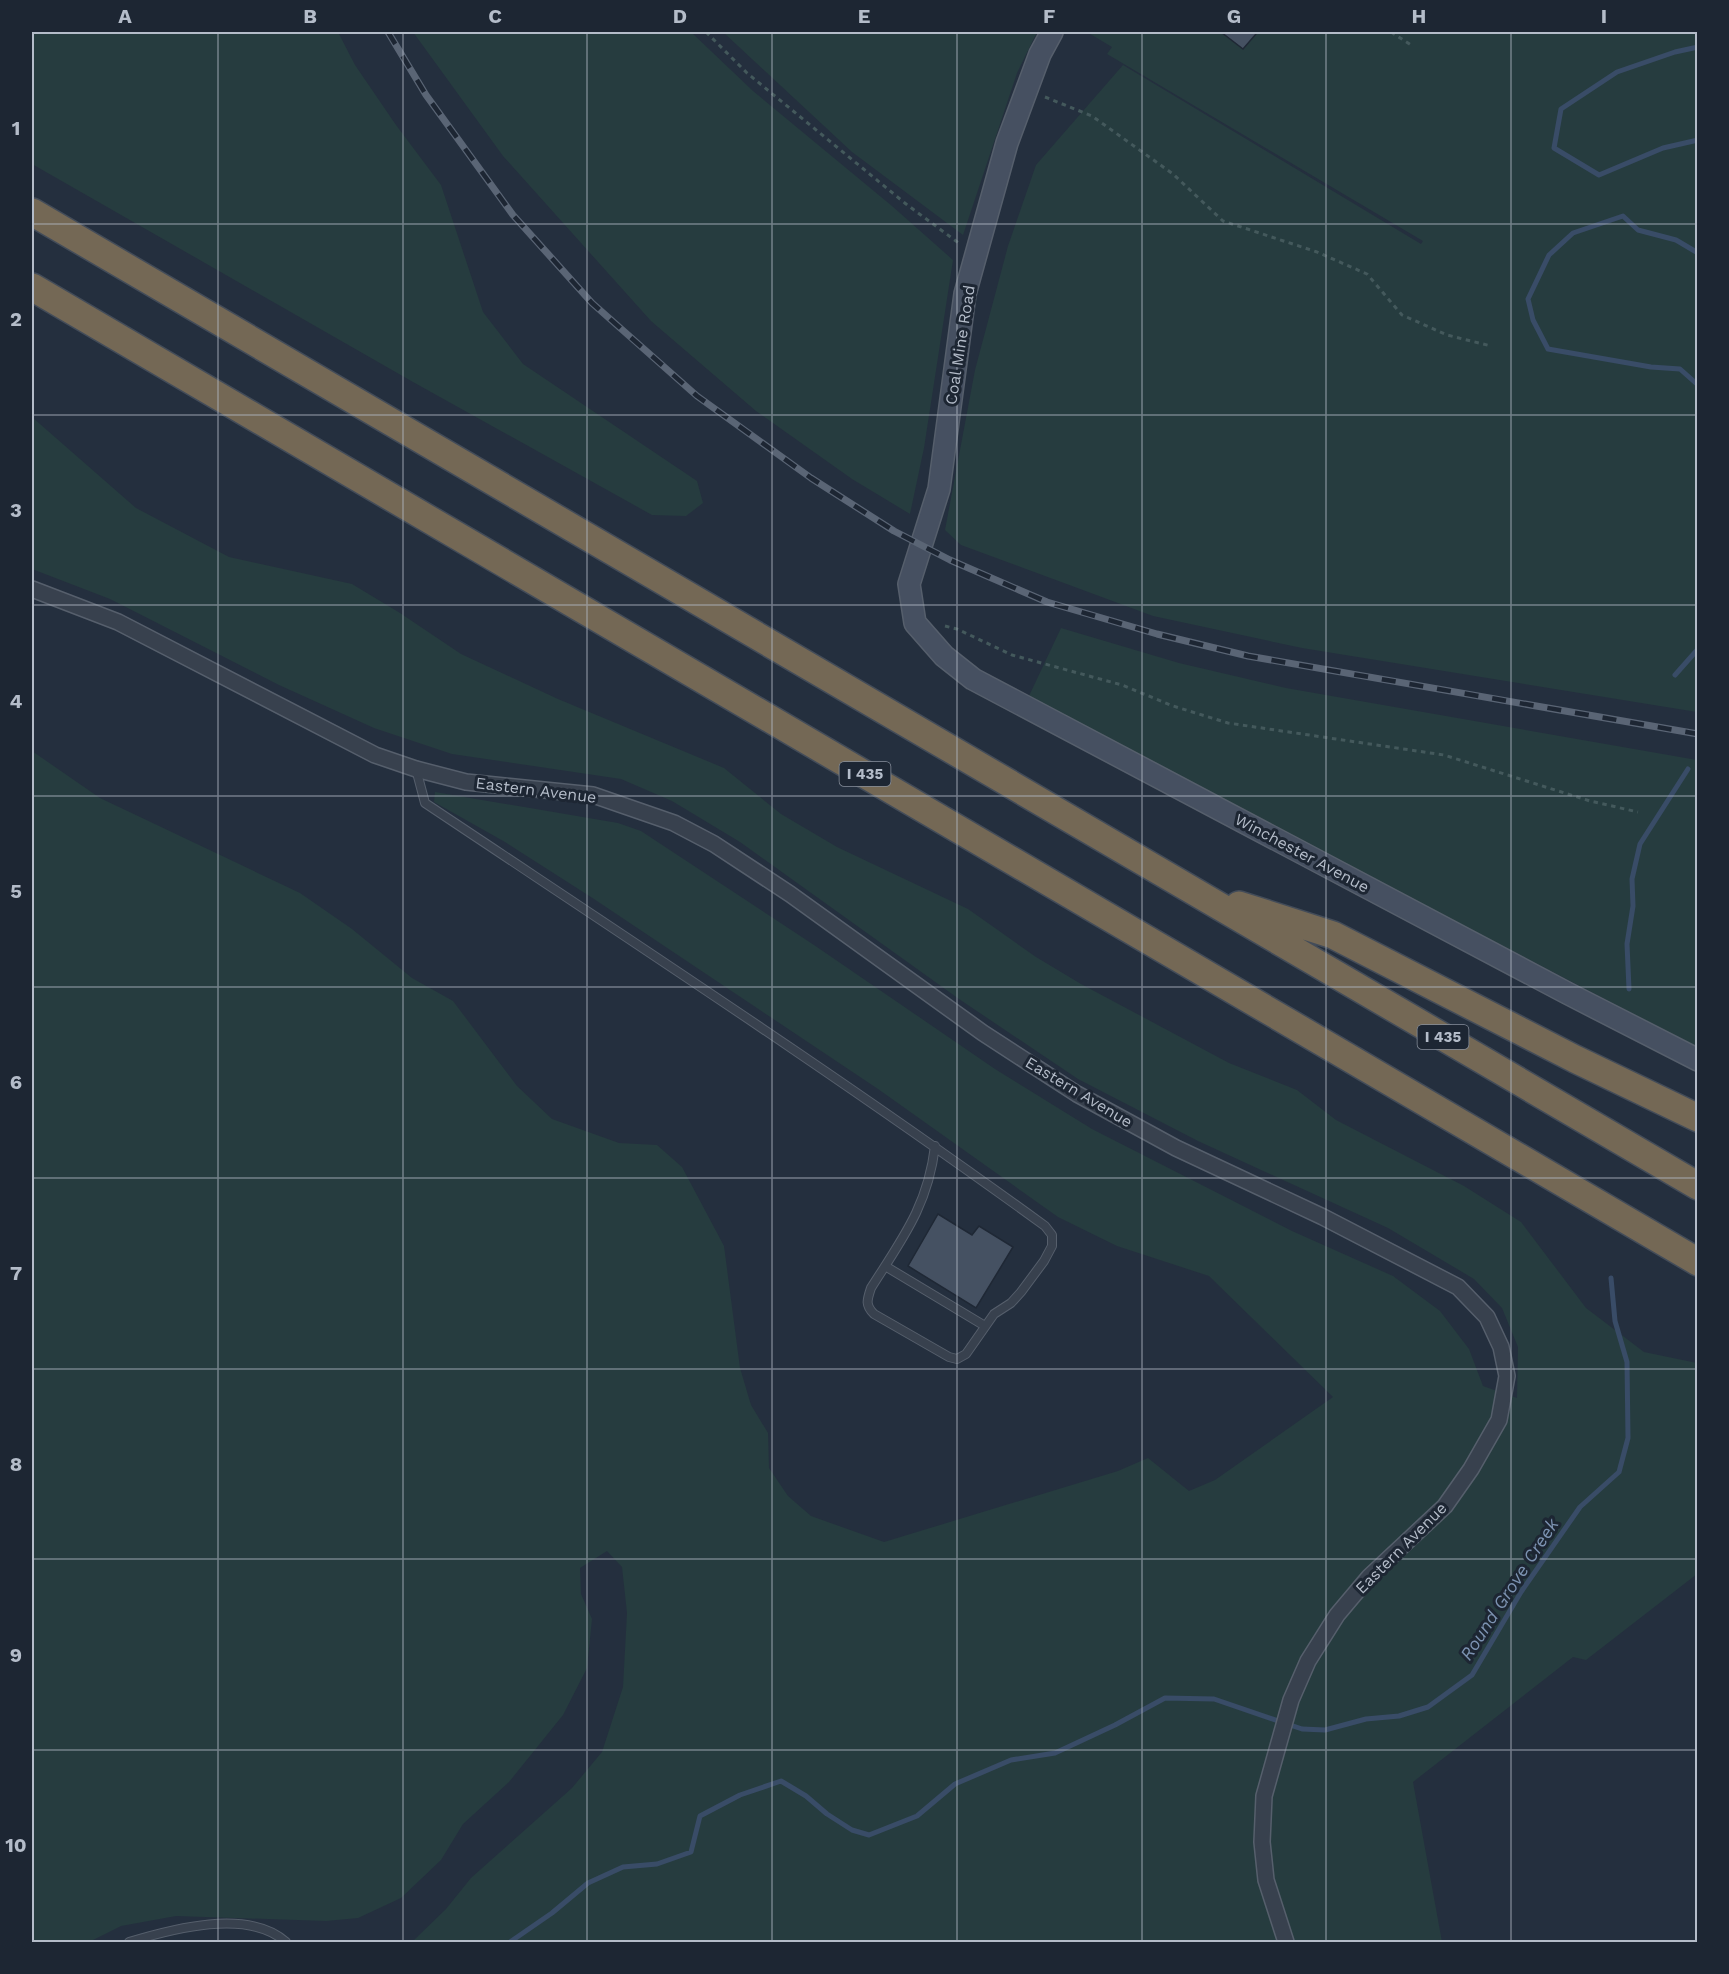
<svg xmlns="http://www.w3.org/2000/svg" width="1729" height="1974" font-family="'Work Sans',sans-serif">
  <rect width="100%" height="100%" fill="#242f3e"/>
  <!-- green -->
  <path fill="#263c3f" d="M32,32H338L355,65L396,125L441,185L483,312L523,364L697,481L703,503L686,516L652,515L413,382L32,164Z
    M413,32H691L753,91L892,206L953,260L924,448L910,514L852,479L756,411L651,321L503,156Z
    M723,32H1037L1017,73L963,235L852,152Z
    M1087,32H1697V712L1302,648L1153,616L961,545L945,530L975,370L1008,246L1036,165L1123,65L1421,244L1423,241L1107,54L1112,47Z
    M32,417L136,508L229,557L352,584L400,613L461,654L558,699L724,768L781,814L837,847L968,909L1036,957L1081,984L1229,1063L1297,1090L1336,1120L1464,1186L1521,1222L1586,1308L1644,1352L1697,1363V1574L1586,1660L1573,1657L1413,1782L1442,1942H412L446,1909L471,1878L572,1788L602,1752L623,1687L627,1613L622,1567L607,1551L580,1568L581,1594L592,1619L587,1668L563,1715L509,1782L463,1824L441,1860L401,1898L358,1918L326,1921L176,1916L121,1926L89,1942H32V751L100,798L300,893L352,929L412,978L453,1001L517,1086L552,1119L619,1143L657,1145L682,1167L724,1246L740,1368L751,1405L768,1433L769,1468L788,1496L811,1516L884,1542L1118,1471L1148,1458L1189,1491L1215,1480L1333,1397L1209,1276L1117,1246L1058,1217L878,1089L594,899L505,842L434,802L435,792L618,823L641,831L814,945L995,1069L1092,1129L1292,1231L1393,1276L1440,1311L1469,1349L1483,1386L1517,1398L1518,1347L1502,1308L1474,1279L1388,1228L1198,1141L1078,1079L959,999L740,842L672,801L621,779L452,754L374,728L279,685L110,599L32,569Z
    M1061,628L1179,663L1286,688L1697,760V1047L1320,851L1029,696Z"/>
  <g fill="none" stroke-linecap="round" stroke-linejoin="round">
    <!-- stream -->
    <path stroke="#394c67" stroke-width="5" d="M1698,47L1675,52L1617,72L1561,109L1554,148L1599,175L1663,148L1698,140
      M1698,253L1676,240L1638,230L1623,216L1573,233L1549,255L1528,299L1533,320L1548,349L1651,367L1680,369L1698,385
      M1675,675L1698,649
      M1629,989L1627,944L1633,906L1632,879L1640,844L1688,769
      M510,1942L552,1913L588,1883L623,1867L657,1864L691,1852L700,1816L740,1795L781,1781L806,1796L827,1814L852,1830L869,1835L917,1816L955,1784L1011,1760L1055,1753L1115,1725L1165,1698L1214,1699L1302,1729L1325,1730L1366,1719L1399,1716L1428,1707L1472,1675L1521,1592L1580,1507L1619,1472L1628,1438L1627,1362L1615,1321L1611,1278"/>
  </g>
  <!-- building -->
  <path fill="#455162" stroke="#1f2835" stroke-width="1.5" d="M1221,32H1253L1256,34L1243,49Z
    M938,1214L972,1235L979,1226L1013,1247L976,1308L908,1266Z"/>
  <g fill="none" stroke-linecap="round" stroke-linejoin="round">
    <defs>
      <path id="lane" d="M416,769L425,803C633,942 843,1079 1045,1226L1052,1235V1246L1044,1261L1021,1292L1011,1303L994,1314L966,1354L957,1359L949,1357L874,1314C865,1305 867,1300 871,1288C902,1239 928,1206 935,1146
        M885,1266L985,1326
        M129,1942C172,1929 248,1908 286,1942"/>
      <path id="street" d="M32,589L118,622L375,755L416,769L466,782L593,795L674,823L714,844L790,894L983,1033L1077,1094L1176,1148L1323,1217L1458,1287L1487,1317L1501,1347L1507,1376L1499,1420L1471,1469L1445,1506L1369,1577L1337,1615L1308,1661L1291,1700L1264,1796L1262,1842L1266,1880L1286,1942"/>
      <path id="secondary" d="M1052,32L1040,54L1007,143L965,294L939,489L909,584L915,623L944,656L973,679L1567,993L1698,1060"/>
      <path id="highway" d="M32,212L1698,1186
        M32,287L1698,1262
        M1239,905L1333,935L1575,1059L1698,1118"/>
    </defs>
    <!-- lane casing -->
    <use href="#lane" stroke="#565f6c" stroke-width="10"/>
    <!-- street casing -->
    <use href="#street" stroke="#565f6c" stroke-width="18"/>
    <!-- secondary casing -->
    <use href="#secondary" stroke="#565f6c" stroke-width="24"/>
    <!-- highway casing -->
    <use href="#highway" stroke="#434c59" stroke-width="30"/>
    <!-- path -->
    <path stroke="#44595c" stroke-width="3" stroke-dasharray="4.5 4.5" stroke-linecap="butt" d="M706,32L747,73L906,204L960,244
      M1391,32L1411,45
      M1045,97L1092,116L1173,174L1223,221L1317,252L1367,274L1402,315L1447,335L1491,346
      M945,626L957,629L1012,655L1122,685L1173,706L1228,723L1444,755L1590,801L1638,812"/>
    <!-- lane -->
    <use href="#lane" stroke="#38414e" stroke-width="8"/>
    <!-- street -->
    <use href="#street" stroke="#38414e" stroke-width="15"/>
    <!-- secondary -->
    <use href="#secondary" stroke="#465061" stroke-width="21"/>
    <!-- highway -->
    <use href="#highway" stroke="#746855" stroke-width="27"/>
    <defs>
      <path id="rail" d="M388,32L426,95L513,215L592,303L697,396L811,478L894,531L950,560L1047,602L1157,634L1248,656L1698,734"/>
    </defs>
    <!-- rail casing -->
    <use href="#rail" stroke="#5a6575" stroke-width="7"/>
    <!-- rail -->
    <use href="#rail" stroke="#1d2633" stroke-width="4.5" stroke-dasharray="14" stroke-linecap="butt"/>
  </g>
  <!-- grid -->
  <path fill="none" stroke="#b4bcc9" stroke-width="1.5" stroke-opacity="0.55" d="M218,32V1942M403,32V1942M587,32V1942M772,32V1942M957,32V1942M1142,32V1942M1326,32V1942M1511,32V1942M32,224H1698M32,415H1698M32,605H1698M32,796H1698M32,987H1698M32,1178H1698M32,1369H1698M32,1559H1698M32,1750H1698"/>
  <g text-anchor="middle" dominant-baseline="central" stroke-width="6" stroke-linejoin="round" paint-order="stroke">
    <!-- shield labels -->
    <g fill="#1d2633" stroke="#878f9c" stroke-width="1.5">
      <rect x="839.5" y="762" width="51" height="24" rx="4.5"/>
      <rect x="1417.5" y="1025" width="51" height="24" rx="4.5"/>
    </g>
    <g font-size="15" font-weight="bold" fill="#b4bcc9">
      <text x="865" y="774">I 435</text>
      <text x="1443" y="1037">I 435</text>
    </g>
    <!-- street labels -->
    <g font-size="16" fill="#b4bcc9" stroke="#1d2633">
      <text transform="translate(960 345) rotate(-81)">Coal Mine Road</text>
      <text transform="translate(536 790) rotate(7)">Eastern Avenue</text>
      <text transform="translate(1302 853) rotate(28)">Winchester Avenue</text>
      <text transform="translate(1079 1092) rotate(31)">Eastern Avenue</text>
      <text transform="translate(1401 1548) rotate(-45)">Eastern Avenue</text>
    </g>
    <!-- water labels -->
    <g font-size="18" font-style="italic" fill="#7c92b1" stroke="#1d2633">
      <text transform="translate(1509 1589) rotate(-57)">Round Grove Creek</text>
    </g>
  </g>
  <!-- border -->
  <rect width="1729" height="1974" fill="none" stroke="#1d2633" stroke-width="66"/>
  <rect x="33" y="33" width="1663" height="1908" fill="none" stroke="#b4bcc9" stroke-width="2"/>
  <g font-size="20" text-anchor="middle" font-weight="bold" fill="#b4bcc9">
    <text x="125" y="23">A</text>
    <text x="310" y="23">B</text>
    <text x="495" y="23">C</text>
    <text x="680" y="23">D</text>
    <text x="864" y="23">E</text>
    <text x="1049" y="23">F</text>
    <text x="1234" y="23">G</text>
    <text x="1419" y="23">H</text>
    <text x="1604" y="23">I</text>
    <text x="16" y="135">1</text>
    <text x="16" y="326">2</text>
    <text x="16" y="517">3</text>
    <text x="16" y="708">4</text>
    <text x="16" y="898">5</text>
    <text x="16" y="1089">6</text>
    <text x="16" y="1280">7</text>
    <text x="16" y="1471">8</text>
    <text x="16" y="1662">9</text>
    <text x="16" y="1852">10</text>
  </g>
</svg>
